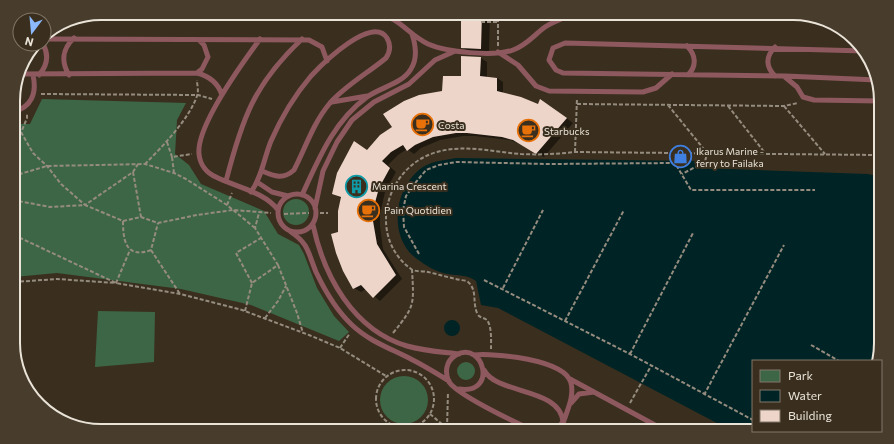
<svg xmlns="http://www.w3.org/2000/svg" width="894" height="444" font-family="Commissioner,sans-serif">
  <rect width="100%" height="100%" fill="#3a2f1e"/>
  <!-- green -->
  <path fill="#3d6646" d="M42,99L186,103L177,120L175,154L189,165L201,184L264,211L278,234L299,245L304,254L317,288L334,316L349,332L339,341L251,305L181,289L57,273L14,277L13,124H30Z
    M283 212a13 13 0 1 1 26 0a13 13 0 1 1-26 0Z
    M98,311L155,312L154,362L95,367Z
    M457 371a9 9 0 1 1 18 0a9 9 0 1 1-18 0Z
    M380 400a24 24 0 1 1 48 0a24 24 0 1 1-48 0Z"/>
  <!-- water -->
  <path fill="#002425" d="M456,158L701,161V168L868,174L881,177V343L877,361H753V431H732L498,308L481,305L476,281C466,274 458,276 447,274C437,272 426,266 417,259C387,238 394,186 423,167C433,161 445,160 456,158Z
    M444 328a8 8 0 1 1 16 0a8 8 0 1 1-16 0Z"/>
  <!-- shadow -->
  <path fill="#0007" d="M462,13H490L489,53L470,52L462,47Z
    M481,58L487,62V78H497L503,82V94L538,105L547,104L573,123L544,157L520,144L510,140L475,136H463L440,140L421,148L414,154L407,149L398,155L388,165L396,172L385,192L380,214V226L383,249L402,279L380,301L366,289L361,292L354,288L339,233L341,198L334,194L343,161L355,142L368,151L462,77Z"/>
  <!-- building -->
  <path fill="#eed5ca" d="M461,13H482L481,49L461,48Z
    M461,56L481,57L480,76L497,78V91L521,97L538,104L540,99L567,118L536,154L513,140L502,137L467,133H456L433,137L415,145L407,151L403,145L391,152L382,161L390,168L379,188L373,210V221L377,244L396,275L373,298L361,285L353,289L343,271L336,253L331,234L338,232V211L341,197L332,194L337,173L354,141L367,150L380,135L392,127L383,114L404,101L419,95L442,91L443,76H461Z"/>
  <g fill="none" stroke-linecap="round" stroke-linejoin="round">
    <!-- path -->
    <path stroke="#958c7f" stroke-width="2" stroke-dasharray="4 2" stroke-linecap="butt" d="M481,22H498
      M498,46V13
      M41,94L198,95L212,99
      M577,104L784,106L798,103
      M668,105L707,153L705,162L682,174
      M728,106L765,153
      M784,106L825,154
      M21,132L33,153L47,166L61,184L85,205L133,172L138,164
      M167,142L172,157
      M13,152L27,118V113
      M575,152L577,98
      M145,164C163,146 189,119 197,96C199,91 197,85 197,80
      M133,172L141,217
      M174,173L172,157L192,154
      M13,176L47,166L145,164L174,173L186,179L227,205L255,228
      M13,200L50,207L85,205L123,221L141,217L158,223L197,215L233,210L271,213
      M227,205L232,193
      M320,213H328
      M284,214L309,213
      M123,221C123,241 126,259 151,250L158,223
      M14,235L116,283L180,294L242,310L309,335L340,348L386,376
      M151,250L180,294
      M419,254L404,227L403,210L406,196L416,182L426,170L439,165L456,162L549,164L675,163L691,190H815
      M278,265L297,313L303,333
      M484,280L630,354L753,420
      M14,282L57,279L116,283L130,250
      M252,283L236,253L261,238
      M503,288L543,210
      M245,311L252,283L278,265L255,228L259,213
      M265,318L278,301L286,286
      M565,321L624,210
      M393,333C415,306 414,305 412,270
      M811,345L839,361
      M340,348L350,333
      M491,349C491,341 492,327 487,320C483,317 479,318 477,313C472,301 478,290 467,281C453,279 441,275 428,272C423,271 415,272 411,269C366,236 386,166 437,152C465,144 493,152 521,154C539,155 557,154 575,152L876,155V108
      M630,354L693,233
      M376 399a29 29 0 1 1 58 0a29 29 0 1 1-58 0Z
      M704,395L784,245
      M630,403L651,366
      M430,414L450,431
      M447,428L448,392"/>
    <!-- service -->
    <path stroke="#8e585f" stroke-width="5" d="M376,13C401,18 407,34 428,44C446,52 494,57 513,50C527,45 534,35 545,27C554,21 566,17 576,13
      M44,39L309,40L322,47L327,61
      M260,39C243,62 196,127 199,154C200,165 207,173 216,177C236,187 265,192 278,210
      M687,46C696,55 697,66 688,75
      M775,47C765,57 766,67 775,76
      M865,51L565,43L553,48L549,60L556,70L563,73L785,76L877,80
      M498,52L518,65L536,86L549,91L643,92L656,88L672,74
      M197,73L202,69L208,57L204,45L199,40
      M19,74L197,73C209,76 218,83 222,95
      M39,75C47,66 49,55 43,44
      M69,75C61,62 62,49 74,38
      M785,77L797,87L803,97L814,100L880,101
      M332,102L367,96
      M13,112C32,107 37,93 33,75
      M226,181C242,119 254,84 302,39
      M257,182L272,192L288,196
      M251,192C262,177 264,158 271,141C281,118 294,96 311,76C323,63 372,15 387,38C391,45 390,52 386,58C368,73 346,85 330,103C313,123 306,147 294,170C283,180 274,176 262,171
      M278 213a19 19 0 1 1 38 0a19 19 0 1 1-38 0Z
      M302,195C319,158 334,121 367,97C381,87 402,84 411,69C418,58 416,46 412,34
      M315,208L323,171L337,142L352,120L374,102L409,84L435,60L453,52
      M313,225C324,276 353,330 407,346C424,351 442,352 459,354
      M291,232C309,244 308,253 316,272C325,291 336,310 352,325C369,341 389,348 409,358C423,365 436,373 449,381
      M474,355C494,353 565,359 571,383C575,400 564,415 561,431
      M484,370C497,395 560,387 563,422L554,431
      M570,379L666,431
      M459,389C498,395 484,340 456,355C451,358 448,362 447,367C446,372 447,378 449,382C460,397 515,422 534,431
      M571,403L579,394L594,392"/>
  </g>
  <!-- icons -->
  <defs>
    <symbol id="cafe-ring" viewBox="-11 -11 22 22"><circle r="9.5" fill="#3a2f1e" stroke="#e8710a" stroke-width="1.5"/><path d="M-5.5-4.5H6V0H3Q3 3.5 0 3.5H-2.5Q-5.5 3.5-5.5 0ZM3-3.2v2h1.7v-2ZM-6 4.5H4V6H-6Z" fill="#e8710a"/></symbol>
    <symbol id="shop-ring" viewBox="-11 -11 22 22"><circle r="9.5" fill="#3a2f1e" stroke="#3f7fe0" stroke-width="1.5"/><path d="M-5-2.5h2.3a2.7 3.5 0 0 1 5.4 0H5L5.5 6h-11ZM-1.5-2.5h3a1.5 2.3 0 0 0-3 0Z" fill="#3f7fe0"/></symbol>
    <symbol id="building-ring" viewBox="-11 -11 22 22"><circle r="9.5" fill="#3a2f1e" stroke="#0f9aa8" stroke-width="1.5"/><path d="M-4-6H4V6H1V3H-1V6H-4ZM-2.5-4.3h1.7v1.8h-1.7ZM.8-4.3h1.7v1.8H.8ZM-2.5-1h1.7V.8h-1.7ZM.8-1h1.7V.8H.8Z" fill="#0f9aa8"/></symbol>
  </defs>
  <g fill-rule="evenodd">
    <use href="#cafe-ring" x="410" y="112" width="25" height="25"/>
    <use href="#cafe-ring" x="516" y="118" width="25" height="25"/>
    <use href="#shop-ring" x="668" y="144" width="25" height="25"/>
    <use href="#building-ring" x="344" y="174" width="25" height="25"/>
    <use href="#cafe-ring" x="356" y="198" width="25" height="25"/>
  </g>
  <g text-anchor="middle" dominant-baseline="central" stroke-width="4" stroke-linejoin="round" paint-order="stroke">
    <!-- poi labels -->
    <g font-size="10" fill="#eae3d8" stroke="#3a2f1e" text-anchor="start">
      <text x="438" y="125">Costa</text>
      <text x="544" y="131">Starbucks</text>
      <text x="696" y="151">Ikarus Marine -<tspan x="696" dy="12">ferry to Failaka</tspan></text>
      <text x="372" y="186">Marina Crescent</text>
      <text x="384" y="210">Pain Quotidien</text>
    </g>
  </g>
  <!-- crop -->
  <path d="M0 0H894V444H0ZM101 20H793A81 81 0 0 1 874 101V343A81 81 0 0 1 793 424H101A81 81 0 0 1 20 343V101A81 81 0 0 1 101 20Z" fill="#483d2d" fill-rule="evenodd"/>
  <path fill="none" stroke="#eae3d8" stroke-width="2" d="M101 20H793A81 81 0 0 1 874 101V343A81 81 0 0 1 793 424H101A81 81 0 0 1 20 343V101A81 81 0 0 1 101 20Z"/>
  <!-- legend -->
  <rect x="752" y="360" width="130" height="72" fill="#3a2f1e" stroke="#807768"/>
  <rect x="760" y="370" width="20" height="12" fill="#3d6646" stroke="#807768"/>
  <text x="788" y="380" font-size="12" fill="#eae3d8">Park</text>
  <rect x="760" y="390" width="20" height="12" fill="#002425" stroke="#807768"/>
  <text x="788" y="400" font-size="12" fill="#eae3d8">Water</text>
  <rect x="760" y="410" width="20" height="12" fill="#eed5ca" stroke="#807768"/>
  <text x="788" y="420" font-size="12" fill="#eae3d8">Building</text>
  <!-- north arrow -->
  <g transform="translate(32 32) rotate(196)"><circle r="19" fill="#3a2f1e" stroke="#807768"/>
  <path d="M0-3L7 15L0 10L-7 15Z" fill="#8cb9fc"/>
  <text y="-6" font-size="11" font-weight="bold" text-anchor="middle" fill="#eae3d8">N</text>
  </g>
</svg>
